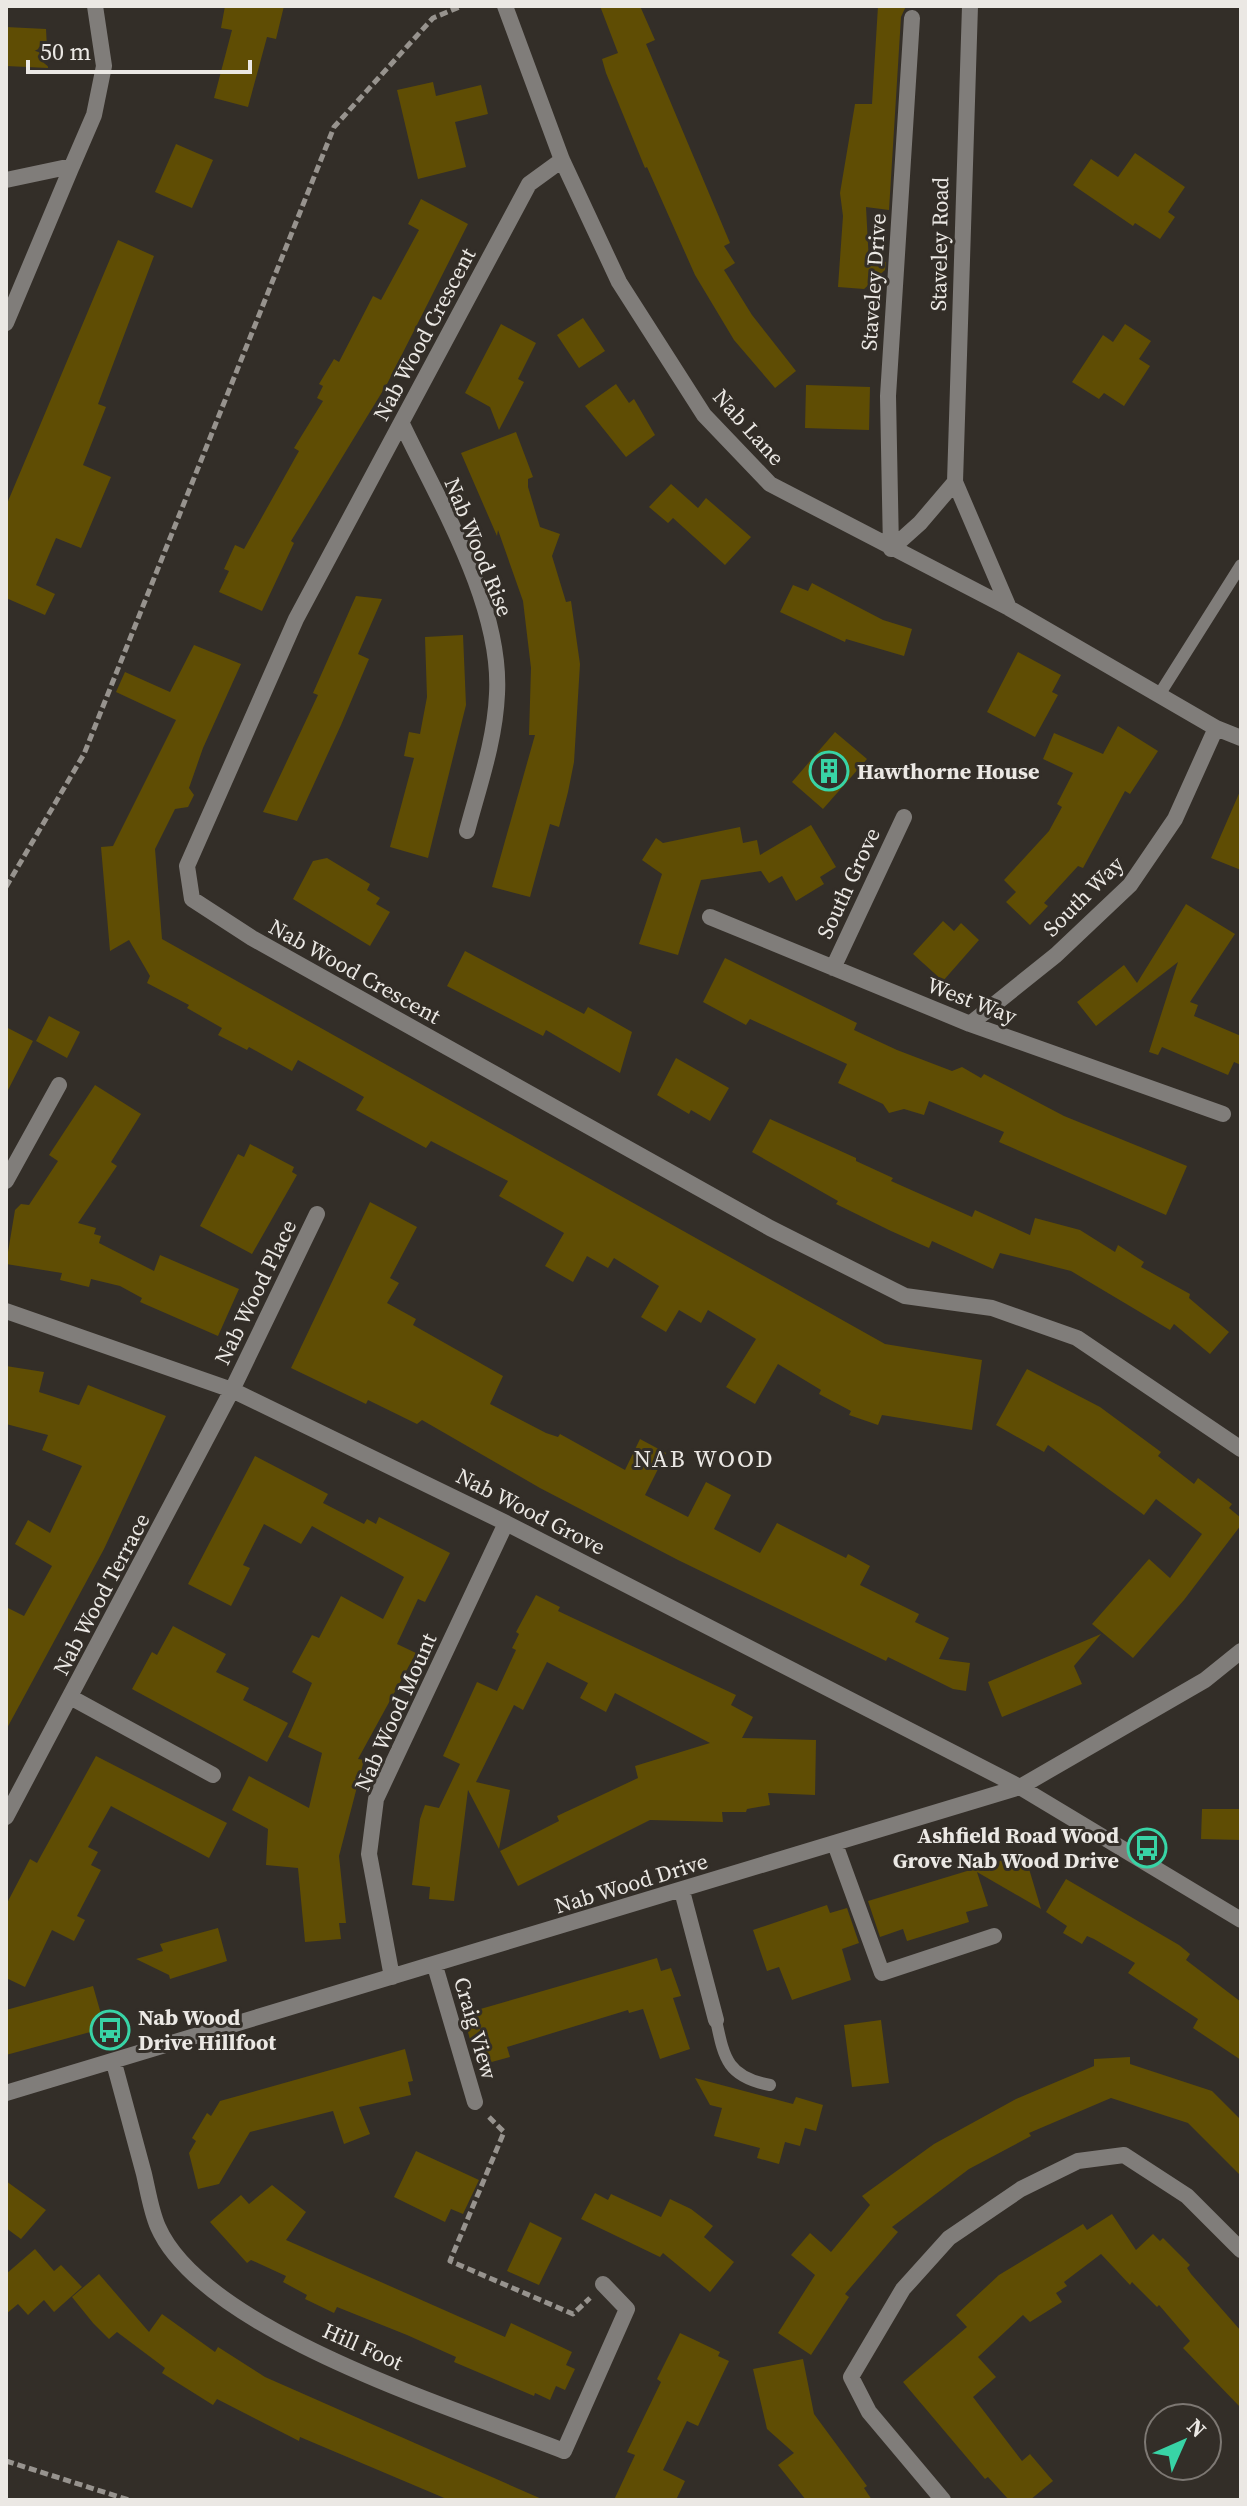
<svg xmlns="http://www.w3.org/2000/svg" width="1247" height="2506" font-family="'Source Serif 4',serif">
  <rect width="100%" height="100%" fill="#332e28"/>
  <!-- building -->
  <path fill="#5f4d04" d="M225,6H284L276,39L267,37L248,107L214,98L232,30L221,28Z
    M600,6H640L655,40L646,44L730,243L724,246L735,263L724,270L752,315L796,371L775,388L734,340L695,275L647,167L645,168L606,73L602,59L618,53Z
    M878,6H906L901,17L889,210L866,207L869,263L886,262L885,270L864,289L838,287L843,216L840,193L855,104H872Z
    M6,27L46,29L48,68L6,66Z
    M433,82L436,96L481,85L488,114L455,122L466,167L418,179L397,90Z
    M176,144L213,160L192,208L155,192Z
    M1135,153L1185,187L1168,212L1175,217L1160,239L1135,223L1133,226L1073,185L1091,159L1118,177Z
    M421,199L468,224L387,384L291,541L294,543L262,611L219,592L229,571L224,569L235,545L244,549L299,451L294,448L323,401L317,398L323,386L319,384L334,359L339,362L373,296L381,300L419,230L408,224Z
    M118,240L154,256L98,404L106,407L83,465L111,477L81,548L56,538L36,585L55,594L45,615L6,598V506Z
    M583,318L605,351L579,368L557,335Z
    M501,324L536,343L518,379L524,382L499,430L490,407L465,393Z
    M1125,324L1151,341L1139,359L1150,366L1124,406L1104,393L1099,399L1072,382L1103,335L1113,342Z
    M616,384L629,403L634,399L655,435L626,457L585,406Z
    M806,385L870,387L869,430L805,428Z
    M516,432L533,477L528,479V487L540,527L560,534L552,556L566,602L571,601L580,664L574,762L568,792L559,827L550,824L530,897L492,887L535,735H529L531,668L523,601L498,530L497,536L461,453Z
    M671,484L698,508L706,498L751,537L725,565L673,518L668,523L649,507Z
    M812,583L883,620L912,629L904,656L846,639L845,642L780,612L793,585L808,591Z
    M356,596L382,599L358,654L369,659L341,725L297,821L263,812L318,695L313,693Z
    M463,635L466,705L428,858L390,847L414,758L404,756L409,732L420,734L427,697L425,637Z
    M194,645L241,664L203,748L189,788L194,795L188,807L175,809L155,849L162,939L885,1344L982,1360L972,1430L882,1415L878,1425L849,1415L851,1411L819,1394L821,1390L778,1364L755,1404L726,1387L756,1339L708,1310L701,1323L679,1310L666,1332L641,1317L659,1286L614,1258L608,1268L587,1256L573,1282L545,1266L564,1233L499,1196L508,1181L431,1141L426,1148L356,1110L364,1097L298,1060L292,1071L249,1047L247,1050L218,1035L222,1028L187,1008L189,1005L147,983L150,976L129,940L110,951L101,847L113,846L176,720L116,692L125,672L170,692Z
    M1018,652L1061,675L1052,692L1058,695L1035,737L987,712Z
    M1118,726L1158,751L1130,794L1125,791L1083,868L1078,866L1044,903L1048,906L1030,925L1006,902L1016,892L1004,880L1049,831L1062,807L1057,804L1073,773L1043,759L1054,733L1103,754Z
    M835,732L867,759L823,809L792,782Z
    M1241,789V870L1211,858Z
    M811,825L836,867L820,877L824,884L796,901L782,876L769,883L761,871L701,880L678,955L639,944L662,874L642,860L656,838L663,843L740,827L743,843L757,840L760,855Z
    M327,858L370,884L367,890L380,898L376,904L390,912L370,946L293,899L313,861Z
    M1186,904L1235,934L1190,1002L1198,1005L1194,1016L1241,1036V1065L1234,1062L1228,1075L1162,1047L1158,1055L1149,1052L1178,962L1096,1026L1077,1002L1124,965L1137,983Z
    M943,921L954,931L961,923L979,940L943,981L913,954Z
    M465,951L584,1014L588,1007L632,1032L620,1073L546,1030L543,1036L447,986Z
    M725,958L857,1023L854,1030L897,1050L952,1071L962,1067L981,1078L984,1074L1064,1116L1187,1166L1166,1215L999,1142L1004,1132L929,1101L924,1115L904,1109L889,1113L883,1104L838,1083L847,1064L750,1019L746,1025L703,1002Z
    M49,1016L80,1032L67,1058L36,1041Z
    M6,1027L33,1041L6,1094Z
    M676,1058L729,1088L710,1121L691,1110L689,1114L657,1095Z
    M95,1085L141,1114L111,1162L117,1166L78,1223L96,1228L94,1234L101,1236L99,1243L154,1271L160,1255L239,1289L218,1336L140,1302L142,1298L120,1286L91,1279L89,1287L60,1280L62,1273L6,1264L15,1210L21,1204L29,1205L58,1161L49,1155Z
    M770,1119L856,1158V1161L893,1178L891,1181L972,1217L975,1210L1030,1235L1035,1218L1080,1230L1115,1252L1118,1245L1144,1262L1141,1267L1190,1294L1189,1298L1229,1332L1210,1354L1174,1324L1170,1330L1071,1271L1000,1253L993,1269L932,1241L929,1248L891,1231L836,1204L838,1201L752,1152Z
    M250,1144L294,1167L292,1172L297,1175L252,1254L200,1226L238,1154L244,1157Z
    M370,1202L417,1227L390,1278L399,1283L387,1303L416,1319L413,1325L503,1376L490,1404L546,1433L558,1437L560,1434L625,1470L640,1439L666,1453L645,1495L688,1517L706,1482L731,1495L714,1529L760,1553L777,1523L846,1558L848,1554L870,1566L860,1585L919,1614L915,1622L949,1638L939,1659L970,1663L966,1691L953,1689L888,1657L886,1661L678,1560L540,1488L422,1420L417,1424L368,1400L366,1404L291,1368Z
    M6,1366L44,1372L39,1392L79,1405L88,1385L166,1416L104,1549L6,1730V1607L24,1616L52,1566L15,1544L28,1520L50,1533L82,1466L42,1450L48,1435L6,1424Z
    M1027,1369L1100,1407L1161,1452L1158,1456L1194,1484L1198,1478L1232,1504L1229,1508L1241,1518V1525L1184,1600L1133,1658L1092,1624L1149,1559L1170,1578L1202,1534L1156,1499L1144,1515L1048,1445L1044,1452L996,1425Z
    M255,1456L328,1494L323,1503L364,1524L367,1519L376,1524L379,1517L450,1553L425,1602L418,1599L397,1644L416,1653L358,1759L364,1760L339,1856L346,1923H339L341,1939L305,1942L298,1868L266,1865L268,1829L232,1810L249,1776L309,1808L322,1753L288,1737L312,1683L292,1672L312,1635L319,1638L341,1596L383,1619L404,1577L312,1526L301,1544L264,1524L243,1565L250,1568L231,1606L188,1584Z
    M536,1595L560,1607L558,1611L736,1695L731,1705L753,1717L742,1738L816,1740L815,1795L768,1793L770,1805L747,1809L746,1812H722L723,1822L650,1820L518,1886L500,1851L559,1821L557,1816L638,1778L635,1766L710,1743L615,1693L606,1712L580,1698L588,1683L547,1662L523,1710L514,1705L476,1782L510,1790L499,1849L468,1790L454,1901L429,1899L430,1887L412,1885L420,1819L425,1805L439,1808L460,1764L443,1756L477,1682L497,1691L516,1650L512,1648L519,1634L516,1632Z
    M173,1626L226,1654L216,1672L249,1688L243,1700L288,1723L267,1762L132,1689L152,1652L157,1655Z
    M1101,1634L1074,1666L1082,1684L1002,1717L988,1682Z
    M96,1756L227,1823L209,1858L111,1806L88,1847L98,1852L91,1865L101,1870L77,1916L85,1920L74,1941L52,1930L25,1987L6,1978V1905L30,1859L37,1863Z
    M1202,1809H1241V1840L1201,1839Z
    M1010,1858L1013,1867L1027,1862L1041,1909L977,1872L988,1906L966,1912L969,1922L907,1941L903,1929L880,1937L868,1901Z
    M1066,1879L1179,1945L1190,1954L1186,1960L1241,2002V2060L1193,2028L1198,2019L1128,1973L1135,1963L1094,1939L1087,1936L1082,1944L1063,1933L1067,1926L1046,1912Z
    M827,1905L830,1913L847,1908L859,1943L842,1949L851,1980L792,2000L779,1967L767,1971L753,1930Z
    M218,1928L227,1961L170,1979L169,1975L136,1959L163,1951L160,1944Z
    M657,1958L661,1971L671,1968L681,1996L673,1998L690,2049L660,2059L643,2009L629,2013L628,2010L507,2047L510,2057L488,2063L484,2047L471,2043L463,2014Z
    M93,1986L105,2028L6,2055V2010Z
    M881,2020L889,2083L852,2087L844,2025Z
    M405,2049L413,2081L408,2082L411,2095L359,2107L370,2134L344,2144L333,2111L250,2132L219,2184L198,2189L189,2153L196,2141L192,2138L207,2113L211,2116L220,2101Z
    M1130,2057V2064L1212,2091L1241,2120V2176L1188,2123L1111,2098L1029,2133L1031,2136L969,2169L892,2227L898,2232L845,2294L849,2297L811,2355L778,2333L815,2275L791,2255L810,2233L831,2252L870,2205L862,2196L934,2144L1016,2099L1094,2066V2059Z
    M695,2078L793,2104L796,2097L823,2105L816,2131L805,2128L800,2146L785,2142L779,2164L757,2158L760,2148L714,2136L722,2108L710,2105Z
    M416,2151L479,2180L463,2214L451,2209L445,2222L394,2197Z
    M6,2181L46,2210L21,2239L6,2228Z
    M272,2185L306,2212L286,2240L505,2337L511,2323L572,2352L566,2365L575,2369L565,2390L556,2386L550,2400L535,2393L534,2396L454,2362L456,2357L407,2335L337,2307L334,2313L305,2299L307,2295L283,2282L286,2276L251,2260L247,2263L210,2222L241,2195L249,2204Z
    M595,2193L608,2200L611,2194L661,2217L670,2199L691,2209L713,2226L704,2237L734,2262L710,2292L663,2253L660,2257L581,2219Z
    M1112,2214L1136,2250L1153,2234L1160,2241L1163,2238L1190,2265L1187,2268L1191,2274L1241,2331V2408L1183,2348L1190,2341L1159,2305L1157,2307L1132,2282L1130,2285L1101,2254L1064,2282L1067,2286L1056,2293L1062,2302L1030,2322L1023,2315L978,2357L996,2377L973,2397L1022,2461L1030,2454L1053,2481L1030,2500H1009L988,2477L985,2479L903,2382L967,2327L956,2315L999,2275L1083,2224L1087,2230Z
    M530,2222L562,2238L539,2285L507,2271Z
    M35,2249L54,2271L61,2265L82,2287L54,2312L44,2300L28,2315L18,2304L6,2314V2274Z
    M99,2274L149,2332L162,2314L215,2352L218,2347L265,2377L544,2500H449L300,2437L299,2441L217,2399L213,2405L162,2373L165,2368L117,2332L109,2339L93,2323L72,2297Z
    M680,2333L720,2352L718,2356L729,2361L698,2426L687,2421L663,2470L685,2481L676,2500H614L635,2455L627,2452L661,2382L657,2379Z
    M803,2359L814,2414L867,2486L864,2488L872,2500H806L778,2465L794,2453L767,2429L753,2369Z"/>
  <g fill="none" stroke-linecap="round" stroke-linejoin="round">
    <!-- path -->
    <path stroke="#97938e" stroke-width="5" stroke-dasharray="8 4" stroke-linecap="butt" d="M6,887L84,754L334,127L433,18L462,6
      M489,2117L504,2132L450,2261L573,2314L590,2298
      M6,2461L129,2500"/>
    <!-- service -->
    <path stroke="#807d7a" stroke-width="12" d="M1159,695L1241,565
      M716,2020C724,2058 727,2077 770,2085"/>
    <!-- minor -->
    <path stroke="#807d7a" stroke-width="16" d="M505,6L562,160L619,282L704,415L770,484L1009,608L1216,728L1241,738
      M562,160L529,184L296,619L187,866L192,899L252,938L770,1228L905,1296L992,1308L1077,1338L1241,1449
      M6,180L72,166L94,115L104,66L95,6
      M6,323L72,166
      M402,424C439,502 502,605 497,694C495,741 479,786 467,831
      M955,482L1009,608
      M891,549L920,523L955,482L970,6
      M891,549L888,396L912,18
      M710,917L970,1024L1223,1114
      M833,968L904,817
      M970,1024L1056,955L1130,885L1175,819L1216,728
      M6,1181L59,1085
      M6,1311L232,1390L506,1523L1020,1787L1241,1920
      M72,1698L213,1775
      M6,1817L232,1390L317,1214
      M835,1844L882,1973L994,1936
      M682,1891L716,2020
      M435,1966L475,2102
      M392,1977L369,1854L376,1799L506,1523
      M114,2063C124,2100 134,2137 144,2174C148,2191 151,2211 158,2227C204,2332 460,2410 564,2451L627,2309L603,2284
      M6,2093L1020,1787L1205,1680L1241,1651
      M943,2500L869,2412L851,2377L903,2289L949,2238L1021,2189L1078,2161L1124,2155L1187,2196L1241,2250"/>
  </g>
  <!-- icons -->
  <defs>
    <symbol id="building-ring" viewBox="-11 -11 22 22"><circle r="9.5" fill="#332e28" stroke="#38d4a6" stroke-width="1.5"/><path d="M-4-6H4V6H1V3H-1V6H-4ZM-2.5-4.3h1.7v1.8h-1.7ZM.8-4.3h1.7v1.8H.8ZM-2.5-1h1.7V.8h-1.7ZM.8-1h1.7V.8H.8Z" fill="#38d4a6"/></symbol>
    <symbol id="bus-ring" viewBox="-11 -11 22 22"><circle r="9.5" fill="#332e28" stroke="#38d4a6" stroke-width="1.5"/><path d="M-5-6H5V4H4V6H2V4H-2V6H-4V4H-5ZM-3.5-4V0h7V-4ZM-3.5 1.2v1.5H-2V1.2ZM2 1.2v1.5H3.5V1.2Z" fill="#38d4a6"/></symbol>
  </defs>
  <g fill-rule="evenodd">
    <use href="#building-ring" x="807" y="749" width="44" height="44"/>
    <use href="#bus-ring" x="1125" y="1826" width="44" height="44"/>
    <use href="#bus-ring" x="88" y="2008" width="44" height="44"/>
  </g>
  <g text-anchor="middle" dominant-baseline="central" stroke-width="6" stroke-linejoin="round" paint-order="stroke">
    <!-- street labels -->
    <g font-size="22" fill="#ebe8e4" stroke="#332e28">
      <text transform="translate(939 244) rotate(-89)">Staveley Road</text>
      <text transform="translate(873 282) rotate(-86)">Staveley Drive</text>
      <text transform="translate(424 334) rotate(-62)">Nab Wood Crescent</text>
      <text transform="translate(749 427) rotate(48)">Nab Lane</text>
      <text transform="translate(479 547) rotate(68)">Nab Wood Rise</text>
      <text transform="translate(848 883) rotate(-65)">South Grove</text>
      <text transform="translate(1083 896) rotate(-45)">South Way</text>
      <text transform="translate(355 971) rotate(29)">Nab Wood Crescent</text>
      <text transform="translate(972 1000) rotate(21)">West Way</text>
      <text transform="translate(255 1292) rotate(-64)">Nab Wood Place</text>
      <text transform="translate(531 1511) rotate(27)">Nab Wood Grove</text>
      <text transform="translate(101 1594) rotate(-62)">Nab Wood Terrace</text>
      <text transform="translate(395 1712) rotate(-66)">Nab Wood Mount</text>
      <text transform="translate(631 1883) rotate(-17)">Nab Wood Drive</text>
      <text transform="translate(476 2028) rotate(74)">Craig View</text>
      <text transform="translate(363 2346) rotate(24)">Hill Foot</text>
    </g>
    <!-- poi labels -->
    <g font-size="22" font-weight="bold" fill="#ebe8e4" stroke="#332e28" text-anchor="start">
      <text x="857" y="771">Hawthorne House</text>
      <text x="1119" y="1835" text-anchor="end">Ashfield Road Wood<tspan x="1119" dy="25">Grove Nab Wood Drive</tspan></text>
      <text x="138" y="2017">Nab Wood<tspan x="138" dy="25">Drive Hillfoot</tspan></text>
    </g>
    <!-- neighbourhood labels -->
    <g font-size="24" letter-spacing="2" fill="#ebe8e4" stroke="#332e28">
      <text x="704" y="1458">NAB WOOD</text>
    </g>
  </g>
  <!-- border -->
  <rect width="1247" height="2506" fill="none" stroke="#ebe8e4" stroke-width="16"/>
  <!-- north arrow -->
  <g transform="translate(1183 2442) rotate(45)"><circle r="38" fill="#332e28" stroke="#7d7873" stroke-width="2"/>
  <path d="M0-6L14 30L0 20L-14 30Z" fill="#38d4a6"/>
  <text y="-12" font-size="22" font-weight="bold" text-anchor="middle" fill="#ebe8e4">N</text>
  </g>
  <!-- scale -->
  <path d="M28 60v12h222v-12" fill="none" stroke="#ebe8e4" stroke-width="4"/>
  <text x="40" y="60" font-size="24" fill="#ebe8e4" stroke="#332e28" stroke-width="6" paint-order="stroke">50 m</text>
</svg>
